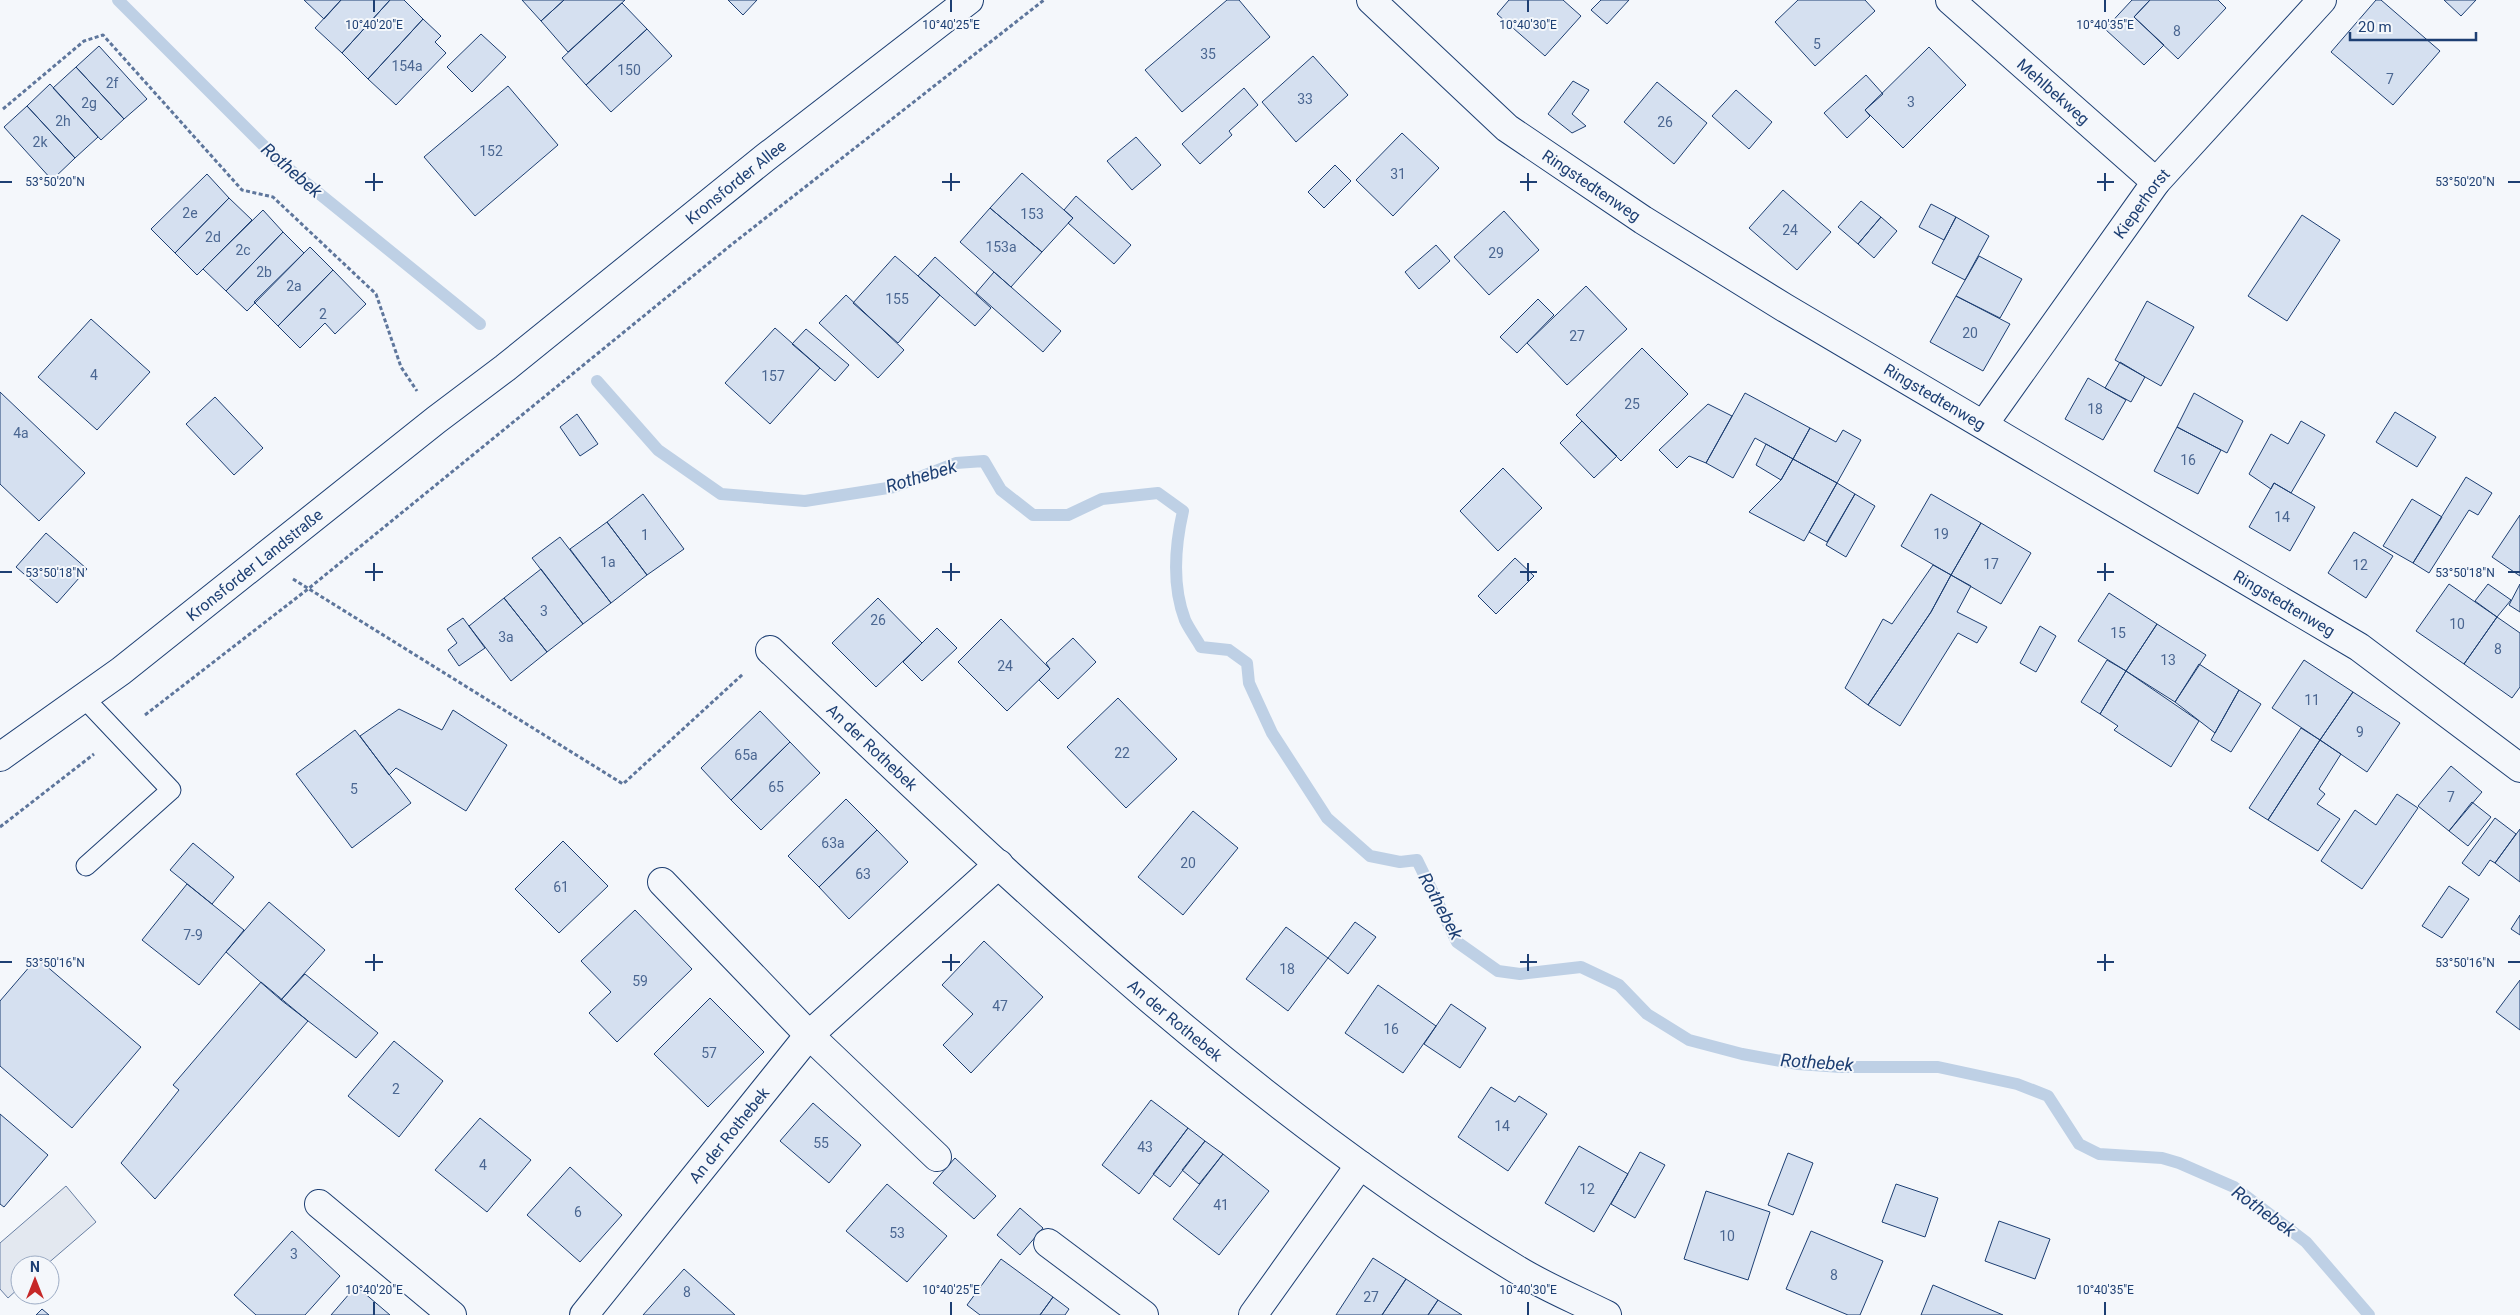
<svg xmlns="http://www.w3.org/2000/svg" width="2520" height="1315" font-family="Roboto,sans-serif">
  <rect width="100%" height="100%" fill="#f4f7fb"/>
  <!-- parking -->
  <path fill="#e3e8f0" stroke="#687fa3" d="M66,1186L96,1222L46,1265H20V1287L8,1298L0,1289V1243Z"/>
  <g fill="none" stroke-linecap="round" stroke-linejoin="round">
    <!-- stream -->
    <path stroke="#bed0e5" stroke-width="12" d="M118,0L279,161L480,324
      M597,381L658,450L721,494L805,501L894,487L956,463L984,461L1001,490L1033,515H1068L1102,499L1158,493L1183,511C1175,546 1172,586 1185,620C1189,629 1196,638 1201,647L1229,650L1247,663L1249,683L1272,733L1327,818L1370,856L1400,862L1417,860L1457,942L1498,971L1520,974L1581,967L1619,985L1647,1014L1689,1040L1742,1054L1798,1064L1841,1067H1938L2017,1084L2048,1096L2079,1144L2099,1154L2162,1158L2179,1163L2234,1187L2306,1242L2369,1315"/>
  </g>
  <!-- building -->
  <path fill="#d5e0f0" stroke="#1d3f73" d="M304,0H341L324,19Z
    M341,0H390L342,53L315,28Z
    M390,0H404L423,19L368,79L342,53Z
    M522,0H564L541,21Z
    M564,0H625L568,52L541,21Z
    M728,0H757L743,15Z
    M1227,0H1239L1270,37L1182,112L1145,70Z
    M1509,0H1563L1581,16L1545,56L1497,14Z
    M1601,0H1629L1607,24L1591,10Z
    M1798,0H1865L1875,11L1815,66L1775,22Z
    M2132,0H2150L2134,17L2164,45L2144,65L2105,29Z
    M2150,0H2218L2226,8L2178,59L2134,17Z
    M2376,0H2381L2440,51L2393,105L2331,52Z
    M2444,0H2476L2461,16Z
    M622,3L647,29L586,85L562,58Z
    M423,19L441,36L435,42L446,53L396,105L368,79Z
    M647,29L672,56L611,112L586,85Z
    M481,34L506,57L472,92L447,67Z
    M99,46L147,99L124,119L76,67Z
    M1929,47L1966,85L1903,148L1865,110Z
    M1313,56L1348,95L1296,142L1262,102Z
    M76,67L124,119L101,140L53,88Z
    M1866,75L1883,94L1865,110L1870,116L1847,138L1824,113Z
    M1573,81L1589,90L1572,114L1586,126L1572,133L1548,114Z
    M1657,82L1707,123L1674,164L1624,122Z
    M50,84L98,137L75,158L27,106Z
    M508,86L558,145L475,216L424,157Z
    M1244,88L1258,105L1229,131L1232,135L1200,164L1182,144Z
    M1736,90L1772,122L1749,149L1712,116Z
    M27,106L75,158L52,180L4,127Z
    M1402,133L1439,168L1393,216L1356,180Z
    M1136,137L1161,165L1132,190L1107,161Z
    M1335,165L1351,181L1324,208L1308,192Z
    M1022,173L1073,218L1042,252L990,208Z
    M207,174L229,198L175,253L151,229Z
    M1783,190L1831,232L1797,270L1749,228Z
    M1076,196L1131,245L1114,264L1068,223L1073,218L1064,210Z
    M229,198L252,220L197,275L175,253Z
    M1861,201L1881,217L1858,244L1838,227Z
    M1931,204L1956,217L1944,240L1919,227Z
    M990,208L1042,252L1011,287L960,242Z
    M263,210L283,232L226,291L203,269Z
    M1504,211L1539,250L1489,295L1454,257Z
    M2302,215L2340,240L2287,321L2248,296Z
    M1881,217L1897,231L1874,258L1858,244Z
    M1956,217L1989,236L1965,280L1932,263Z
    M283,232L304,253L247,311L226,291Z
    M1436,245L1450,261L1419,289L1405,272Z
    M310,247L333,270L278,326L254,302Z
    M895,256L940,295L898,343L853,303Z
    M1979,256L2022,279L2000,318L1956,296Z
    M935,257L991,308L975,326L918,276Z
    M333,270L366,304L335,334L325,323L300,348L278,326Z
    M994,272L1061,331L1043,352L976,293Z
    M1586,286L1627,329L1567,385L1527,343Z
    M846,295L904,350L878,378L819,323Z
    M1956,296L2010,324L1983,371L1930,342Z
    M1538,299L1554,315L1517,353L1500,337Z
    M2147,301L2194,327L2161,386L2115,360Z
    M91,319L150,372L97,430L38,377Z
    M775,328L820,368L770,424L725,383Z
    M806,329L849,365L835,381L792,344Z
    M1642,348L1688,394L1621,461L1576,415Z
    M2120,362L2145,377L2131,402L2105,388Z
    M2088,378L2126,400L2103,440L2065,419Z
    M0,392L85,473L39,521L0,484Z
    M1745,393L1810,428L1793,459L1755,438L1733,478L1706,463Z
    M2194,393L2243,421L2227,453L2177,427Z
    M215,397L263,448L234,475L186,424Z
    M1708,404L1732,416L1706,463L1689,456L1677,468L1659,450Z
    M2395,412L2436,437L2417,467L2376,442Z
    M577,414L598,444L580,456L560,427Z
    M1582,421L1617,456L1594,478L1560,443Z
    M2301,421L2325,435L2291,493L2274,483L2271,489L2249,474L2271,434L2288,444Z
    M2177,427L2221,450L2198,494L2154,471Z
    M1810,428L1836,442L1843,430L1861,440L1837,483L1793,459Z
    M1766,444L1793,459L1781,480L1756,465Z
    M1793,459L1837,483L1804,541L1749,512L1781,480Z
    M1503,468L1542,508L1498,551L1460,511Z
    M2466,477L2492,493L2478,515L2469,510L2429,573L2413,563Z
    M1837,483L1855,494L1827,542L1809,532Z
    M2274,483L2315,507L2290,551L2249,527Z
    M643,494L684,549L647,575L607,522Z
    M1855,494L1875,506L1846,557L1826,545Z
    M1931,494L1981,523L1951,575L1901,546Z
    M2412,499L2442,517L2413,563L2383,546Z
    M2520,515V576L2492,557Z
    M607,522L647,575L611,603L570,549Z
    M1981,523L2031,553L2001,604L1951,575Z
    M2354,532L2393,556L2366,598L2328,573Z
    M46,533L87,569L57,603L16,567Z
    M560,537L611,603L583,624L532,558Z
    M1515,558L1534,576L1496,614L1478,596Z
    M1933,565L1951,575L1931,612L1868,705L1845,688L1883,619L1892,624Z
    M541,569L583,624L547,652L504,598Z
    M1951,575L1971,586L1957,612L1987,627L1977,643L1958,633L1900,726L1868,705L1931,612Z
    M2449,584L2497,617L2464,664L2416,631Z
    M2488,584L2511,600L2497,617L2475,601Z
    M2520,584V612L2509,605Z
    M2109,593L2157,624L2126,671L2078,641Z
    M504,598L547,652L511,681L469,626Z
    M878,598L922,643L876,687L832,643Z
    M2497,617L2520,633V687L2512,698L2464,664Z
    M463,618L485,648L459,666L448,650L457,643L447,629Z
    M1001,619L1050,669L1007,711L958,662Z
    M2157,624L2206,655L2175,702L2126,671Z
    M2040,626L2056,636L2036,672L2020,663Z
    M937,628L957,648L922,681L903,662Z
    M1073,638L1096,662L1058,699L1039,680L1050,669L1046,663Z
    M2107,660L2126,671L2100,714L2081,702Z
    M2304,660L2353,692L2320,740L2272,708Z
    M2199,664L2239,690L2215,733L2175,702Z
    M2126,671L2199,721L2171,767L2114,730L2118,726L2100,714Z
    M2239,690L2261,704L2231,752L2211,740Z
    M2353,692L2400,723L2367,772L2320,740Z
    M1118,698L1177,759L1126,808L1067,747Z
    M399,709L442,730L453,710L507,745L466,811L396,768L389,775L360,736Z
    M760,711L790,742L731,800L701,768Z
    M2301,728L2320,740L2268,820L2249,808Z
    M355,730L411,803L352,848L296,774Z
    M2320,740L2341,754L2319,789L2325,794L2317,804L2340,819L2318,851L2268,820Z
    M790,742L820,773L761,830L731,800Z
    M2451,766L2482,792L2449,831L2418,806Z
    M2397,794L2418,808L2362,889L2321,861L2355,810L2376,825Z
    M846,799L877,830L819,887L788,856Z
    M2472,802L2491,817L2468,846L2449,831Z
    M1193,811L1238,848L1183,915L1138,877Z
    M2495,818L2516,834L2495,863L2490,860L2479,876L2462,863Z
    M2520,829V882L2495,863Z
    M877,830L908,862L849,919L819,887Z
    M563,841L608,886L559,933L515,889Z
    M193,843L234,877L212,904L170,870Z
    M187,884L244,930L199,985L142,940Z
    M2449,886L2469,899L2442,938L2422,926Z
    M269,902L325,950L281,1000L226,952Z
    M635,910L692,969L617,1042L589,1013L611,992L581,961Z
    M2520,915V935L2511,929Z
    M1355,922L1376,937L1348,974L1328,958Z
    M1286,927L1328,958L1288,1011L1246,979Z
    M984,941L1043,997L971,1073L943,1045L973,1014L942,985Z
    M37,958L141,1047L72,1128L0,1066V1001Z
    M305,974L378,1033L356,1058L281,1000Z
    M2520,980V1030L2496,1012Z
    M261,982L308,1021L155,1199L121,1163L179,1090L173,1085Z
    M1378,985L1436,1026L1403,1073L1345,1033Z
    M710,998L764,1052L708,1107L654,1054Z
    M1451,1004L1486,1028L1460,1068L1424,1044Z
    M394,1041L443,1081L399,1137L348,1096Z
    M1491,1087L1515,1102L1519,1096L1547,1114L1508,1171L1458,1137Z
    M1151,1100L1188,1128L1139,1194L1102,1165Z
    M813,1103L861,1145L829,1183L780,1141Z
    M0,1114L48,1155L4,1207L0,1204Z
    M480,1118L531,1160L487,1212L435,1170Z
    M1188,1128L1205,1141L1170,1187L1153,1174Z
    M1205,1141L1223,1154L1199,1184L1182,1170Z
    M1579,1146L1628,1174L1594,1232L1545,1203Z
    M1640,1152L1665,1165L1635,1218L1611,1204Z
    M1788,1153L1813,1163L1793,1215L1768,1205Z
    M1223,1154L1269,1191L1219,1255L1173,1219Z
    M955,1158L996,1196L974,1219L933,1183Z
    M570,1167L622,1215L580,1262L527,1215Z
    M887,1184L947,1236L907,1282L846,1231Z
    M1896,1184L1938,1198L1925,1237L1882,1222Z
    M1706,1191L1770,1212L1748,1280L1684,1259Z
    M1020,1208L1043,1228L1020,1255L997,1235Z
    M1999,1221L2050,1239L2035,1279L1985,1261Z
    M292,1231L340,1276L305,1315H256L234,1295Z
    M1811,1231L1883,1261L1860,1315H1848L1786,1289Z
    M1373,1258L1406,1279L1382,1315H1336Z
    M1001,1259L1053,1297L1040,1315H980L967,1305Z
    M684,1269L735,1315H643Z
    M1406,1279L1438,1300L1428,1315H1382Z
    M1933,1285L2003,1315H1921Z
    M356,1286L390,1315H331Z
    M1053,1297L1069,1309L1065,1315H1040Z
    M1438,1300L1462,1315H1428Z
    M42,1309L49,1315H36Z"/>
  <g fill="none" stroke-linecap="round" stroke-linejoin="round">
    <defs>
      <path id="lane" d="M84,698L171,790L86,866"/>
      <g id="street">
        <path id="s1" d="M1371,0L1507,128L1643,220L1785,308L2359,647L2520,768"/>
        <path id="s2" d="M1950,0L2156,182"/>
        <path id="s3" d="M1984,424L2156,182L2322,0"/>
        <path id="s4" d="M770,650C1004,872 1239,1100 1516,1269C1545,1287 1577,1300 1607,1315"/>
        <path d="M662,882L809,1035L937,1157"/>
        <path d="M319,1204L452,1315"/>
        <path d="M1048,1243L1144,1315"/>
        <path id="s5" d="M584,1315L809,1035L999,864"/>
        <path d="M1253,1315L1360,1165"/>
      </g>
      <g id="secondary">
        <path id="s6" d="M0,757L121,671L436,420L505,368L766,157L969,0"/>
      </g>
    </defs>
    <!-- lane casing -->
    <use href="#lane" stroke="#1d3f73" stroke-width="21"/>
    <!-- street casing -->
    <use href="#street" stroke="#1d3f73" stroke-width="30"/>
    <!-- secondary casing -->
    <use href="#secondary" stroke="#1d3f73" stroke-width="30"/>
    <!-- path -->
    <path stroke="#5e769c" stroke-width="3" stroke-dasharray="4 2.5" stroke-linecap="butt" d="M3,109L84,41L103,35L242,190L273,197L376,294L401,367L417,391
      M293,579L623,784L743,674
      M145,715L308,589L731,245L1044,0
      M0,827L94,754"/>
    <!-- lane -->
    <use href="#lane" stroke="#f4f7fb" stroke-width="19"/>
    <!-- street -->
    <use href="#street" stroke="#f4f7fb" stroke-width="28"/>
    <!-- secondary -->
    <use href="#secondary" stroke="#f4f7fb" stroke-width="28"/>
  </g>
  <!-- ticks -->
  <path fill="none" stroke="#1d3f73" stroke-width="2" d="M374,0V12M951,0V12M1528,0V12M2105,0V12M374,173V191M951,173V191M1528,173V191M2105,173V191M0,182H12M365,182H383M942,182H960M1520,182H1537M2097,182H2114M2508,182H2520M374,563V581M951,563V581M1528,563V581M2105,563V581M0,572H12M365,572H383M942,572H960M1520,572H1537M2097,572H2114M2508,572H2520M374,954V971M951,954V971M1528,954V971M2105,954V971M0,962H12M365,962H383M942,962H960M1520,962H1537M2097,962H2114M2508,962H2520M374,1302V1315M951,1302V1315M1528,1302V1315M2105,1302V1315"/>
  <g text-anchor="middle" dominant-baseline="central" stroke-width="4" stroke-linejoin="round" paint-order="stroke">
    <!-- number labels -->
    <g font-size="14" fill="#4b6792">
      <text x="2177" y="31">8</text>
      <text x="1817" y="44">5</text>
      <text x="1208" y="54">35</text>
      <text x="407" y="66">154a</text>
      <text x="629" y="70">150</text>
      <text x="2390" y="79">7</text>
      <text x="112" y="83">2f</text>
      <text x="1305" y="99">33</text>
      <text x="1911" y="102">3</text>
      <text x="89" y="103">2g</text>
      <text x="63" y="121">2h</text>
      <text x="1665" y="122">26</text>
      <text x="40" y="142">2k</text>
      <text x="491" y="151">152</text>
      <text x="1398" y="174">31</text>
      <text x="190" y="213">2e</text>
      <text x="1032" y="214">153</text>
      <text x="1790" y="230">24</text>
      <text x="213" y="237">2d</text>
      <text x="1001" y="247">153a</text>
      <text x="243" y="250">2c</text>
      <text x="1496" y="253">29</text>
      <text x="264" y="272">2b</text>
      <text x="294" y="286">2a</text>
      <text x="897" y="299">155</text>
      <text x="323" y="314">2</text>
      <text x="1970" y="333">20</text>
      <text x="1577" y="336">27</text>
      <text x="94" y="375">4</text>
      <text x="773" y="376">157</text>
      <text x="1632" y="404">25</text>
      <text x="2095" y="409">18</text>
      <text x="21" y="433">4a</text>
      <text x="2188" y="460">16</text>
      <text x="2282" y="517">14</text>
      <text x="1941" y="534">19</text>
      <text x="645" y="535">1</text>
      <text x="608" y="562">1a</text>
      <text x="1991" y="564">17</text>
      <text x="2360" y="565">12</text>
      <text x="544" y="611">3</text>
      <text x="878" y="620">26</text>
      <text x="2457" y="624">10</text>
      <text x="2118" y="633">15</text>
      <text x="506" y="637">3a</text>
      <text x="2498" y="649">8</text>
      <text x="2168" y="660">13</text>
      <text x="1005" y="666">24</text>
      <text x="2312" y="700">11</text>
      <text x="2360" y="732">9</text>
      <text x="1122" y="753">22</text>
      <text x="746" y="755">65a</text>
      <text x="776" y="787">65</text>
      <text x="354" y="789">5</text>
      <text x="2451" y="797">7</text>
      <text x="833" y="843">63a</text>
      <text x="1188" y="863">20</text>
      <text x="863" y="874">63</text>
      <text x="561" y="887">61</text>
      <text x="193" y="935">7-9</text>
      <text x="1287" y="969">18</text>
      <text x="640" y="981">59</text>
      <text x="1000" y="1006">47</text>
      <text x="1391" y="1029">16</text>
      <text x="709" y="1053">57</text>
      <text x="396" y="1089">2</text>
      <text x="1502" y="1126">14</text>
      <text x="821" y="1143">55</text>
      <text x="1145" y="1147">43</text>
      <text x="483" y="1165">4</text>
      <text x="1587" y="1189">12</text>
      <text x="1221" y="1205">41</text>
      <text x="578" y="1212">6</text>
      <text x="897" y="1233">53</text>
      <text x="1727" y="1236">10</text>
      <text x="294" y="1254">3</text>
      <text x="1834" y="1275">8</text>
      <text x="687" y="1292">8</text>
      <text x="1371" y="1297">27</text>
    </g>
    <!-- street labels -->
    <g font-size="16" fill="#1d3f73" stroke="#f4f7fb">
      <text stroke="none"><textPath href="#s2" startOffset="138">Mehlbekweg</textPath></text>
      <text stroke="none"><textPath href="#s6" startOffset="934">Kronsforder Allee</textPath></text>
      <text stroke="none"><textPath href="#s1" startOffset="289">Ringstedtenweg</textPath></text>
      <text stroke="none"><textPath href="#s3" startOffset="271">Kieperhorst</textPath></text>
      <text stroke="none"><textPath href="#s1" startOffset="692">Ringstedtenweg</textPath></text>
      <text stroke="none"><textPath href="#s6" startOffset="319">Kronsforder Landstraße</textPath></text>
      <text stroke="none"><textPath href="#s1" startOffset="1098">Ringstedtenweg</textPath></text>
      <text stroke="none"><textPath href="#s4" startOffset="141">An der Rothebek</textPath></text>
      <text stroke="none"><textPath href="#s4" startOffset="549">An der Rothebek</textPath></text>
      <text stroke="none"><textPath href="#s5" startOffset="231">An der Rothebek</textPath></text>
    </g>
    <!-- water labels -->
    <g font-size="18" font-style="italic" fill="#1d3f73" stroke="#f4f7fb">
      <text transform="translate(292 170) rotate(41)">Rothebek</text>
      <text transform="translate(921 476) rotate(-17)">Rothebek</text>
      <text transform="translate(1441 906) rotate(62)">Rothebek</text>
      <text transform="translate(1817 1062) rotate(4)">Rothebek</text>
      <text transform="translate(2264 1211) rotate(36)">Rothebek</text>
    </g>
  </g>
  <g font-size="12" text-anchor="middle" fill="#1d3f73" stroke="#f4f7fb" stroke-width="4" stroke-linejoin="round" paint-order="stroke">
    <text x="374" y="29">10°40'20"E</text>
    <text x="951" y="29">10°40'25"E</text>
    <text x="1528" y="29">10°40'30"E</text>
    <text x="2105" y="29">10°40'35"E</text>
    <text x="55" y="186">53°50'20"N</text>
    <text x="2465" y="186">53°50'20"N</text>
    <text x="55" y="577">53°50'18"N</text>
    <text x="2465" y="577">53°50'18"N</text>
    <text x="55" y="967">53°50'16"N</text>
    <text x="2465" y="967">53°50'16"N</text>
    <text x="374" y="1294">10°40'20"E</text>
    <text x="951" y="1294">10°40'25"E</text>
    <text x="1528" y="1294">10°40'30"E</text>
    <text x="2105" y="1294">10°40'35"E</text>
  </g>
  <!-- north arrow -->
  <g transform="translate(35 1280)"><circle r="24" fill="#f4f7fb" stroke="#9eadc5"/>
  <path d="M0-4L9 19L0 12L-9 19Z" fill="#c62828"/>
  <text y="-8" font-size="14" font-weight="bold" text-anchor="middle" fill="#1d3f73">N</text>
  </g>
  <!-- scale -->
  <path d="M2350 32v8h126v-8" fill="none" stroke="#1d3f73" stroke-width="2.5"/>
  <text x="2358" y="32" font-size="15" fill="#1d3f73" stroke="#f4f7fb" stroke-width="4" paint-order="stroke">20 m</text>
</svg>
